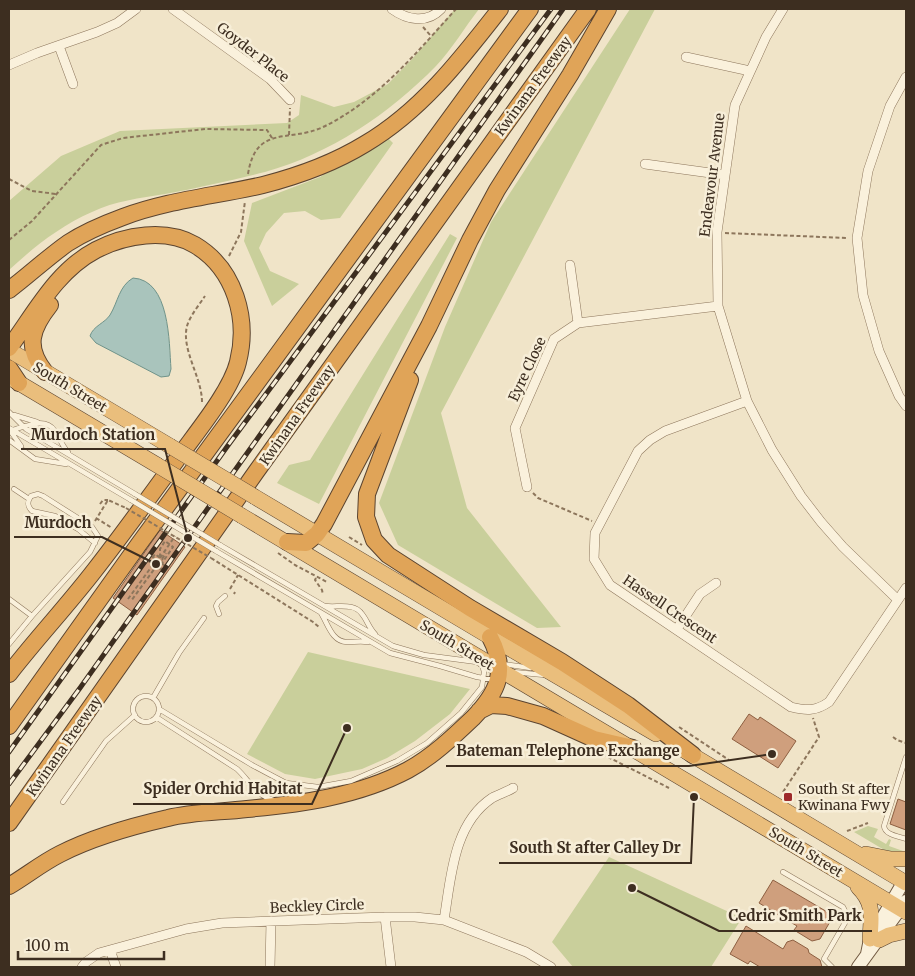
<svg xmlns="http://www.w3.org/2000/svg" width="915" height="976" font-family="Merriweather,serif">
  <rect width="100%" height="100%" fill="#f0e4c8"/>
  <!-- green -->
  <path fill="#c9cf9b" d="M455,9H479C465,27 452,49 436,66C389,114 330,154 265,172C232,180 198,188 165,194C140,198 115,201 92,212C60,226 34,247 9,270V201L61,156L120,131L287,123L299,115L301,95L334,107L354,102L388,84L413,58Z
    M630,9H655L441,413L467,508L561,627L537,628L398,545L379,503L445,327L491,222Z
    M387,137L393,143L340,218L321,220L305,211L284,213L266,233L259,248L270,271L299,284L272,306L244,241L252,203L320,177Z
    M450,234L457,238L319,504L277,483L289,465L310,460Z
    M308,652L470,689L450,714L415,741L387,758L362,769L315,779L285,774L247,754Z
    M868,826L878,829L874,837L886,844L889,839L891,840L889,846L903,851L902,853L886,851L854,832Z
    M609,857L742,918L711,967H573L552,942Z"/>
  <!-- water -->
  <path fill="#a9c4bc" stroke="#6f938a" d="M133,278C170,280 169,342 171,369L169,376L161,377L96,343L90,336C93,326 105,323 110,315C118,302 119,286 133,278Z"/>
  <!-- building -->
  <path fill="#cf9f7d" stroke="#8d5f41" d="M160,530L185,547L137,615L113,598Z
    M749,714L758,720L760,717L796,741L778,768L732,739Z
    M898,799L906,802V830L890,824Z
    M773,880L829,913L831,920L820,939L812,941L794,930L797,926L759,903Z
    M746,926L783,949L787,942L793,940L808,949L809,953L820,960L822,967H760L750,961L748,964L730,954Z"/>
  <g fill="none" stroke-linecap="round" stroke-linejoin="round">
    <defs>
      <path id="service" d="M9,412L26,429L135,494
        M14,415L37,422
        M9,428L131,500
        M9,431C24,427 45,416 55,431C60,438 62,446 68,452
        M11,432L21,446
        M9,440L35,459L66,464
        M14,489L29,499
        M220,545L393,646L424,655L477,662
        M216,551L390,653L440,666L477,677L495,680
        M9,599L32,616L90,552L98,536L92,527L43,496L38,494L31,496C27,502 27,506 32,511L55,516L78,529L95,543
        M325,606C337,608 354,602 362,614C367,620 369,628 375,634
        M321,613C328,624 332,642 347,642C354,642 361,641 368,642
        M219,614L216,606L218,602L225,596
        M9,644L32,616
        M502,664L531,668
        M513,672L545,675
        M133 709a13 13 0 1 1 26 0a13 13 0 1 1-26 0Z
        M153,698L179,653L204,618
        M159,709L252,765L286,783L318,787L351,781L397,761L427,743L461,713L482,687L484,672L482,664
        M156,717L237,769C250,781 254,794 273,800
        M906,757L884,826C885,835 898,836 906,839
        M63,802L106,741L135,715
        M783,872L843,907L847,915L846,921L824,959L832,967"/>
      <path id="minor" d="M173,9L270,79L290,100
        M392,9C407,20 427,24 441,9
        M783,9L766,37L735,105L717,232L718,306L747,401L772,450L801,496L821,522L843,547L898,600
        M59,46L73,84
        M686,57L750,71
        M9,65L37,53L97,32L117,23L136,9
        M906,77L890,106L868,171L857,238L863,295L879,351L899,396L906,406
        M645,164L725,175
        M570,265L578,323
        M747,401L665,431L650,440L638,451L595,533L594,559L610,585L791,707C807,711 816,711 829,702L906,588
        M527,487L515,428L554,339L578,323L718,306
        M677,629L700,594L716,583
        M385,917L391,967
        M444,920C451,878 453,824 492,798C499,794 507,792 513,788
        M110,950L116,967
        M82,967L86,962L99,953L186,929L222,923L385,917H415L444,920L526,952L551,967
        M270,967L271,921"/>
      <path id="secondary" d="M867,954L870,939L904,881
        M858,967L906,901"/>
      <path id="trunk" d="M9,350L170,446
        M9,377L157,465
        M255,497L490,637L656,734
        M242,516L906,912
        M682,749L906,883
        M866,854L891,859H906
        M858,887C875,904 871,917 870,939
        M879,940L889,935L906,931"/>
      <path id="motorway" d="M9,290C29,275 48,257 68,243C85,232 104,224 123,217C168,200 216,196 263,185C298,176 334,163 365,144C421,111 461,59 500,9
        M9,348C35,313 56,271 96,250C125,235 166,228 195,245C235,269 249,319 238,362C231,391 196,433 178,458C150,496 123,534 94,571C67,606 36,639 9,674
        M9,368L19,383
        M45,372C25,347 31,329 50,305
        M410,380L367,494L366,517L374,540L388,555L470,608L562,662L628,705L693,755
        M287,542L306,543L317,534L324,524L429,326L470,240L497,190L570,75L608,9
        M479,711L491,705L507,706L543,716L594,739L633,748
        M9,726L139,544L530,9
        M9,823L256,472L588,9
        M9,886C26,876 42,863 60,854C91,838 133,826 168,818C191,812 222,812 247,809C301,804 359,796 408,770C432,757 453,737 473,718C498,692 508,671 490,637"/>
    </defs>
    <!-- service casing -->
    <use href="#service" stroke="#8d765c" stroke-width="5.5"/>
    <!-- minor casing -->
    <use href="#minor" stroke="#8d765c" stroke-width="10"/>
    <!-- secondary casing -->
    <use href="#secondary" stroke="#6f573f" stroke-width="14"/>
    <!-- trunk casing -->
    <use href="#trunk" stroke="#5b4430" stroke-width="16"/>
    <!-- motorway casing -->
    <use href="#motorway" stroke="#5b4430" stroke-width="18"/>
    <!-- path -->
    <path stroke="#8d765c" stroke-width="2" stroke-dasharray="4 2.5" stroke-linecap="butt" d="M423,27L431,36
      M289,135L290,108
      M248,174C256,124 289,143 323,127C376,102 418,51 456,9
      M9,179L32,191L56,194
      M725,233L847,238
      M9,240L32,221L101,145L123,138L205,129L267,130L272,138
      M229,256L241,232L245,201
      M202,402C202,377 181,350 187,326C190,316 199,305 205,296
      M533,493L538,498L592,521
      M100,504L103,500H108
      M96,518L112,528
      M95,521L108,500L126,508
      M349,537L362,545
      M278,553L295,565L327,582
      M151,556L164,565L161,569L159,568L160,566
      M151,556L148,561L150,562L155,554L163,560
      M160,558L175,536
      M211,558L313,622L320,628
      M162,559L166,553
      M316,578L315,580L322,590L323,595
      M230,589L238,575
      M234,594L235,592
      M128,599L160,555V549L165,541L173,547L160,566L155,568L131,601
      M679,727L729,760
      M893,737L897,740L906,743
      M602,754L669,788
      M783,792L819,737L813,718
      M847,831L868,823"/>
    <!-- service -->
    <use href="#service" stroke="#faf1dc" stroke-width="4.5"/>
    <!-- minor -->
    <use href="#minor" stroke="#faf1dc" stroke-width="9"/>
    <!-- secondary -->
    <use href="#secondary" stroke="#faf1dc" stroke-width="12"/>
    <!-- trunk -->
    <use href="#trunk" stroke="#eabe7c" stroke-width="15"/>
    <!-- motorway -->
    <use href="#motorway" stroke="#e0a458" stroke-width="16"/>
    <defs>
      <path id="rail" d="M9,752L229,444L551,9
        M9,784L80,688L563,9"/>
    </defs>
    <!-- rail casing -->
    <use href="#rail" stroke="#3d2e20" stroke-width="5"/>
    <!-- rail -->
    <use href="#rail" stroke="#f7eed8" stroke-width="3" stroke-dasharray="9" stroke-linecap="butt"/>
    <defs>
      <path id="service-bridge" d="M135,494L220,545
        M131,500L216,551"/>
      <path id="trunk-bridge" d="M170,446L255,497
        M157,465L242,516"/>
    </defs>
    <!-- service-bridge casing -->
    <use href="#service-bridge" stroke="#8d765c" stroke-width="5.5" stroke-linecap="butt"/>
    <!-- trunk-bridge casing -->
    <use href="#trunk-bridge" stroke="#5b4430" stroke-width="16" stroke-linecap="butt"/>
    <!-- path-bridge -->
    <path stroke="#8d765c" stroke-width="2" stroke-dasharray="4 2.5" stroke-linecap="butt" d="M126,508L211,558"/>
    <!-- service-bridge -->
    <use href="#service-bridge" stroke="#faf1dc" stroke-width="4.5"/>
    <!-- trunk-bridge -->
    <use href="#trunk-bridge" stroke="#eabe7c" stroke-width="15"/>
  </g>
  <!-- markers -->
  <rect fill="#9e2a2b" stroke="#f7eed8" stroke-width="2" x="783" y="792" width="10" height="10" rx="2.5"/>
  <g text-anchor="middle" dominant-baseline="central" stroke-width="5" stroke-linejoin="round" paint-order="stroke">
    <!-- street labels -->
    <g font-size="14" fill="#3d2e20" stroke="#f7eed8">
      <text transform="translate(253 52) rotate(38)">Goyder Place</text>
      <text transform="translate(533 86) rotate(-54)">Kwinana Freeway</text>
      <text transform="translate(712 175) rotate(-83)">Endeavour Avenue</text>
      <text transform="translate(527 369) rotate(-65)">Eyre Close</text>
      <text transform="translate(70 387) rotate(31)">South Street</text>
      <text transform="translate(297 415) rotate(-55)">Kwinana Freeway</text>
      <text transform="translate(670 609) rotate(34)">Hassell Crescent</text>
      <text transform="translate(457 645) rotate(31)">South Street</text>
      <text transform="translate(64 746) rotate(-55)">Kwinana Freeway</text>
      <text transform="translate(806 852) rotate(31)">South Street</text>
      <text transform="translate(317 906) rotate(-2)">Beckley Circle</text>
    </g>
    <!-- poi labels -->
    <g font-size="14" fill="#3d2e20" stroke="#f7eed8" text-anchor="start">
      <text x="798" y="789">South St after<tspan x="798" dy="16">Kwinana Fwy</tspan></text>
    </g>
  </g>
  <!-- callouts -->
  <path fill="none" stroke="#3d2e20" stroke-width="2" d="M188 538L165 449H21M156 564L102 537H14M772 754L689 766H446M347 728L312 804H133M694 797L691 863H499M632 888L719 931H872"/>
  <g fill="#3d2e20" stroke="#f7eed8" stroke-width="2">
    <circle cx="188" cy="538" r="5"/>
    <circle cx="156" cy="564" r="5"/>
    <circle cx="772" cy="754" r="5"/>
    <circle cx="347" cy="728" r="5"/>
    <circle cx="694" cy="797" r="5"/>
    <circle cx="632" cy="888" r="5"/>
  </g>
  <g font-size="15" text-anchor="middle" font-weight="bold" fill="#3d2e20" stroke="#f7eed8" stroke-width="5" stroke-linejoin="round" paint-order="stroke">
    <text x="93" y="440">Murdoch Station</text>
    <text x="58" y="528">Murdoch</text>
    <text x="568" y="756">Bateman Telephone Exchange</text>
    <text x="223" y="794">Spider Orchid Habitat</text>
    <text x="595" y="853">South St after Calley Dr</text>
    <text x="795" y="921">Cedric Smith Park</text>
  </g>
  <!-- border -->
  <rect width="915" height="976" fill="none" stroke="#3d2e20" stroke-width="20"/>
  <!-- scale -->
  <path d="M18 951v8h146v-8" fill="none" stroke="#3d2e20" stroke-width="2.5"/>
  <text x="25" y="951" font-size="15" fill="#3d2e20" stroke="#f7eed8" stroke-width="4" paint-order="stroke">100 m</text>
</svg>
